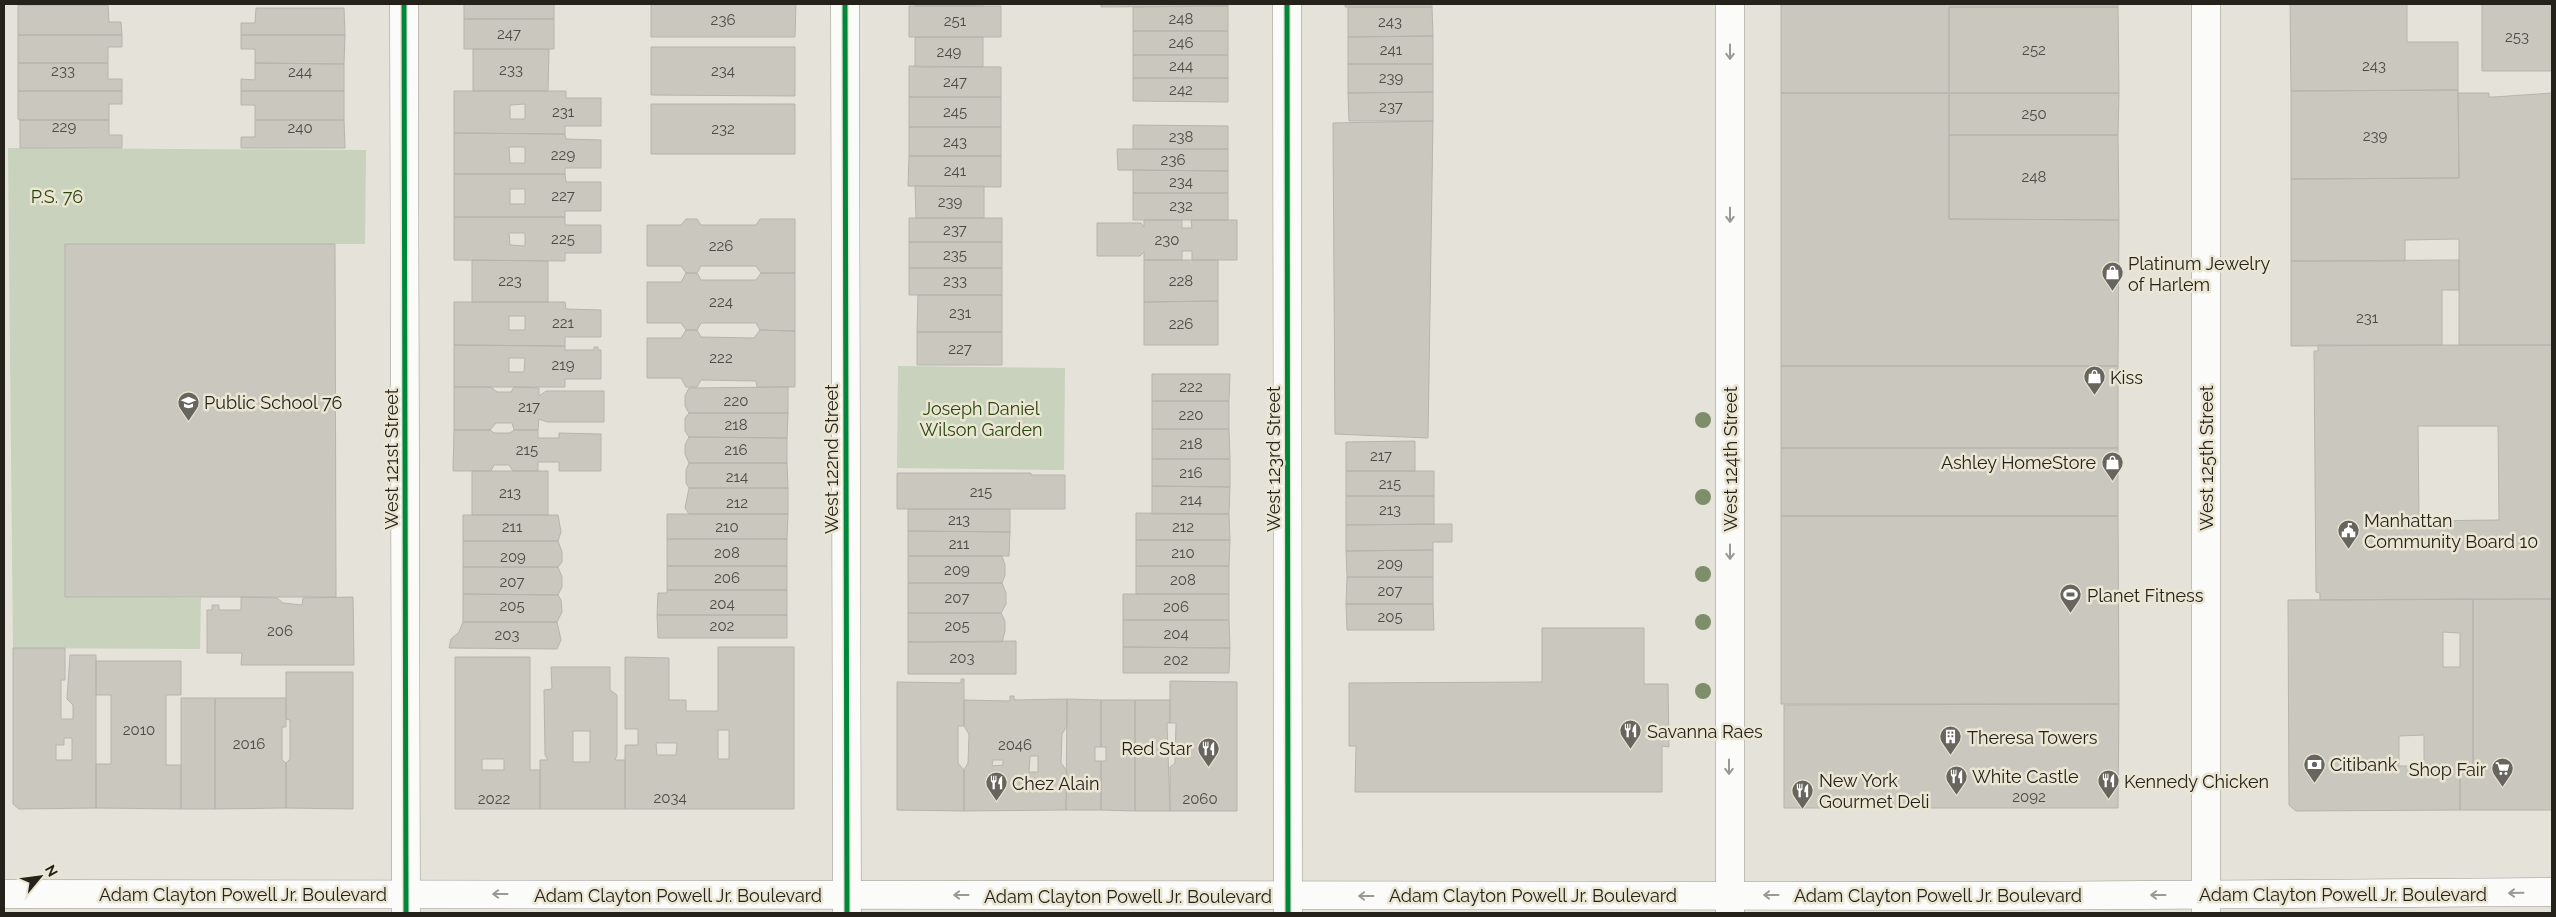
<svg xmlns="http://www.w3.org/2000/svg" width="2556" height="917" font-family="Raleway,sans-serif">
  <rect width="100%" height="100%" fill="#e5e2d9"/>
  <!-- green -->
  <path fill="#c8d2bc" d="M8,148L366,150L365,244H65V597L201,598L200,649L13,648Z
    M898,366L1065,368L1064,470L897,468Z"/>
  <!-- building -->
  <path fill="#cac7bf" stroke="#b6b4ac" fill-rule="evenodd" d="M18,4H106L18,5Z
    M464,4H554V19H464Z
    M651,4H796L795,37H651Z
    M915,4H983V6H915Z
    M1101,4H1228V6L1101,7Z
    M1345,4H1432V7H1345Z
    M1781,4H2118V7H1949V93H1781Z
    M2290,4H2407V42H2458V90L2291,91Z
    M2482,4H2552V71H2482Z
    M18,5H108L109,22H121L122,35H18Z
    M909,6H1001V37H909Z
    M1228,6V31H1133V7Z
    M1348,7H1432L1433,36L1348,37Z
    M1949,7H2118L2119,93H1949Z
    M256,8H344L345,35H241V23H255Z
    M464,19H554V49H464Z
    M1133,31H1228V55H1133Z
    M18,35H122V47H108V63H18Z
    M241,35H345L344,64L255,63V49H241Z
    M1433,36V64H1348V37Z
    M915,37H983V67H915Z
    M651,47H795V96L651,95Z
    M473,49H549L548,91H473Z
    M1133,55H1228V78H1133Z
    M18,63H108V79H122V91H18Z
    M255,63L344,64V91H241V79L255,80Z
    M1348,64H1433V92L1348,93Z
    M909,66L1001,67V97H909Z
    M1133,78H1228V102L1133,101Z
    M2458,90L2459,178L2291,179V91Z
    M18,91H122V104H109V120H20L18,119Z
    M241,91H344V120H255V105H241Z
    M454,91H566V98H601V126H565V134L454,133ZM525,104V119H510V105Z
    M1433,92V121H1349L1348,93Z
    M1781,93H1949V219L2119,220L2118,366H1781Z
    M1949,93H2119L2118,135H1949Z
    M2458,93H2489V97H2494L2552,93V345H2459V239L2405,240V261H2291V179L2459,178Z
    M909,97H1001V127H909Z
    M651,104H795V154H651Z
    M20,120H109V135H122V148H20Z
    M255,120H344L345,148H241V137H255Z
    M1433,121L1428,438L1335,434L1333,123Z
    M1133,125L1228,126V149H1133Z
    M909,127H1001V156H909Z
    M454,133L565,134L566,139L601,140V168H565V174H454ZM509,147H525V163H510Z
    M1949,135H2118L2119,220L1949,219Z
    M1117,149H1228V171L1118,170Z
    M909,156H1001V187L908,186Z
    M1133,170L1228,171V193H1133Z
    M454,174H565L566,182H601V211H565V217H454ZM510,189H525V204H510Z
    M915,186H984V218H916Z
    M1133,193H1228V220H1133Z
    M454,217H565V225H601V253H565V261L454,260ZM509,233H525V246L510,245Z
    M909,218H1002V242H909Z
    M686,219H697L701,225H756L760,219H795V273H761L756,266H701L697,273H686L681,266H647V225H681Z
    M1144,220H1182V228H1192L1191,220H1237V260H1192V251H1182V260H1144V252L1140,256H1097V223H1141L1144,227Z
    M909,242H1002V268H909Z
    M65,244H335L336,597H65Z
    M472,260L548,261V302H472Z
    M1144,260H1218V301L1144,302Z
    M2459,260V290H2442V345L2291,346V261Z
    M909,268H1002V295H909Z
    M686,273H697L701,280H756L761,273H795V331L760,330L756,323H701L697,330H686L681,323H647V282H681Z
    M918,295H1002V332H917Z
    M1218,301V345H1144V302Z
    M454,302H565L566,309L601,310V337H565V346L454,345ZM509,316H525V330H509Z
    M686,330H697L701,337L754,338L760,330L795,331V387H757L756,381L701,380L697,387H686L681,378H647V338H681Z
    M917,332H1002V365H917Z
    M454,345L565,346V350H594V347H598V350H601V379H565V387H454ZM509,358H525L524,372H509Z
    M2318,345H2552V599L2320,600V593L2316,592L2314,351H2318ZM2418,426H2498L2499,520L2419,521Z
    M1781,366H2118V448H1781Z
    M1152,374H1230L1229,401H1152Z
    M454,387H491L497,392H511L514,387L539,388V396L546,391H604V422H547L539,419L538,430H514L512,423H496L490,430H454Z
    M788,387V413H689L685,406V396L689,388Z
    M1152,401H1229V429H1152Z
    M689,413H788L787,438L689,437L685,431V418Z
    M1152,429H1229L1230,459H1152Z
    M454,430H490L494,433H510L514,430H538V438H559V433L601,434V471H559V462H538V471H513L509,465H494L491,471H453Z
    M689,437L787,438V463H689L685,454V445Z
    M1415,441V471H1346V442Z
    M1781,448H2118V516H1781Z
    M1152,459H1230V487L1152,486Z
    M689,463H787L788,488H689L686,483V470Z
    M472,471H548V515H472Z
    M1346,471H1434V496H1346Z
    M897,473H1031V475H1065V509H897Z
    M1152,486L1230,487L1229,514H1152Z
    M689,488H788V514H689L685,508Z
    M1346,496H1434V524L1346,525Z
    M908,509H1010V532L908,531Z
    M1136,513L1229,514L1230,540H1136Z
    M667,514H788L787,539H667Z
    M463,515H558L561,532L558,541H463Z
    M1781,516H2118L2119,704H1781Z
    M1452,524V542H1433V550L1346,551V525Z
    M908,531L1010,532L1009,556H908Z
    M667,539H787V566H667Z
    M1136,540H1230L1229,566H1136Z
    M463,541H558L562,552V562L558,567H463Z
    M1433,550V577H1347L1346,551Z
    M908,556H1002L1005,565V575L1002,583H908Z
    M667,566H787V590H667Z
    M1136,566H1229V594H1136Z
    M463,567H558L562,577V587L558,595L463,594Z
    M1347,577H1433V604H1346Z
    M908,583H1002L1006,593V604L1001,613H908Z
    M667,590H787V615H657L658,593H667Z
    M463,594L558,595L561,600L562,612L557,622H463Z
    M1123,594H1229V620H1123Z
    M241,597L277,598L283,603L302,605L303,598L353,597L354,665H241L242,653H207V610H212V605H219V610H241Z
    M2473,599V765L2460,764V810L2296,811L2289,805L2288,600ZM2443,632L2460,633V667H2443ZM2424,735V766H2399V736Z
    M2473,599H2552V810H2460V764L2473,765Z
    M1346,604H1433L1434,630H1347Z
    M908,613H1001L1005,621V631L1002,642H908Z
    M657,615H787V638H658Z
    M1123,620H1229L1230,648L1123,647Z
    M463,622H557L561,640L557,649L449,648L451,639L459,632Z
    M1542,628H1644V684H1668L1669,747L1662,746V792H1355L1356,746H1349V683L1542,682Z
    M1016,641V674H908V642Z
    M718,647H794V809H625V745H638V729H625V657L669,658V700H686V711H718ZM718,730H729V759H718ZM656,743H677L676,755H657Z
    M1123,647L1230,648L1229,673H1123Z
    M13,648H65V680H61V719H73V705L67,699L70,655H96V808L19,809L13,804ZM64,738H72V760H56V745H64Z
    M455,657H530V770H540V809H455ZM482,759H504V770H482Z
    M96,661H181V695H166V765H181V809L96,808V764H111V695H96Z
    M551,667H610V690L617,695V755L615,760H625V809H540V760H548L545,755L544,690L552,689ZM573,731H590V762H573Z
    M286,672H353V809L286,808V763L290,759V720L286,719Z
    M961,679H964V726H958V763L964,770V811L897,810V682L961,683Z
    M1170,681L1237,682V811H1170V767L1175,763L1176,723H1170Z
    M1010,696H1014V700L1067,699V726L1062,734L1061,763L1067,771L1066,810L964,811V770L968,763L969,734L964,726V700L1010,701ZM1030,756H1038V772H1029ZM993,760H1003V765L992,766Z
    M181,698H215V809H181Z
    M215,698H286V727H282V760L286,763V808L215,809Z
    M1067,699L1101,700V747H1095V761H1101V810H1066Z
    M1101,700H1135V811L1101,810V761H1106V747H1101Z
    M1135,700H1170V723H1167L1170,811H1135Z
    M2119,704L2118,808H1784V705Z"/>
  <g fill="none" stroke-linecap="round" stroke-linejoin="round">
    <defs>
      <path id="minor" d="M404,4L406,913
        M845,4L847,913
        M1287,4L1288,913
        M1730,913V4"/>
      <path id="major" d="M4,894L1995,896L2552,892
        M2206,913V4"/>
    </defs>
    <!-- minor casing -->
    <use href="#minor" stroke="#9a9890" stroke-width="29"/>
    <!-- major casing -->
    <use href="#major" stroke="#9a9890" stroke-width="29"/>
    <!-- minor -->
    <use href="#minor" stroke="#fbfbf9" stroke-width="28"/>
    <!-- major -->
    <use href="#major" stroke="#fbfbf9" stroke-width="28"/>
    <defs>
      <path id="cycleway" d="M404,4L406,913
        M845,4L847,913
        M1287,4L1288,913"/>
    </defs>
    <!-- cycleway casing -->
    <use href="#cycleway" stroke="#ebe6d3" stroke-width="8"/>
    <!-- cycleway -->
    <use href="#cycleway" stroke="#00873e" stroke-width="5"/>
  </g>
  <!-- trees -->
  <g fill="#7e8d6a">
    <circle cx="1703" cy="420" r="8"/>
    <circle cx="1703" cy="497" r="8"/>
    <circle cx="1703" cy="574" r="8"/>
    <circle cx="1703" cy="622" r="8"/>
    <circle cx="1703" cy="691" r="8"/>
  </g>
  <!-- one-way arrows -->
  <defs><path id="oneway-shaft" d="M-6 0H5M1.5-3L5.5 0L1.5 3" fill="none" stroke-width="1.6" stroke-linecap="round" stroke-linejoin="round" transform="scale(1.25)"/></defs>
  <g stroke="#9a9995">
    <use href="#oneway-shaft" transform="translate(1730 52) rotate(90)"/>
    <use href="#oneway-shaft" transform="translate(1730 215) rotate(90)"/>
    <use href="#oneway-shaft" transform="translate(1730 552) rotate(90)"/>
    <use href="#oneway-shaft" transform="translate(1729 767) rotate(90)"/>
    <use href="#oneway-shaft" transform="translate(2516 893) rotate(179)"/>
    <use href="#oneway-shaft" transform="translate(500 894) rotate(-180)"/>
    <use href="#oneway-shaft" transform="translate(961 895) rotate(-180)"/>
    <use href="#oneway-shaft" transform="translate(1771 895) rotate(-180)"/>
    <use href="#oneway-shaft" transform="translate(2158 895) rotate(-180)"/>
    <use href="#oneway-shaft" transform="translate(1366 896) rotate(180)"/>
  </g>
  <!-- icons -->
  <defs>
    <symbol id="shop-pin" viewBox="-11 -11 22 30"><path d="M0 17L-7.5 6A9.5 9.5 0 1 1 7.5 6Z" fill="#68655e" stroke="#ebe6d3"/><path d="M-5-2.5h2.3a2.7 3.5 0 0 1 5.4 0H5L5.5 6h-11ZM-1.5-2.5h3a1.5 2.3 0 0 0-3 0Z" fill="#fff"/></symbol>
    <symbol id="school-pin" viewBox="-11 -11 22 30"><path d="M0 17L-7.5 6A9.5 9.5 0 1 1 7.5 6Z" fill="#68655e" stroke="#ebe6d3"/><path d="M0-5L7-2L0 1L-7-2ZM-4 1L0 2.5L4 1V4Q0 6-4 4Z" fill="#fff"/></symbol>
    <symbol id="civic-pin" viewBox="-11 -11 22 30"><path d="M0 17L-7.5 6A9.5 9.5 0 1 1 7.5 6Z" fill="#68655e" stroke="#ebe6d3"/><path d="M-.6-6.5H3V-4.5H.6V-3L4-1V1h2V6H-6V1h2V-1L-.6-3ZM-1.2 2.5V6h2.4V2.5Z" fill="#fff"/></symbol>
    <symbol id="stadium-pin" viewBox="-11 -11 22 30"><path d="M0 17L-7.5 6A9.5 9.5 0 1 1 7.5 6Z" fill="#68655e" stroke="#ebe6d3"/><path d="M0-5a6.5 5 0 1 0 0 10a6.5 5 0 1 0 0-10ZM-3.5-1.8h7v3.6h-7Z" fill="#fff"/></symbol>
    <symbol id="restaurant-pin" viewBox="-11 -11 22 30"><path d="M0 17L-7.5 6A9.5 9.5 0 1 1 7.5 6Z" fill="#68655e" stroke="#ebe6d3"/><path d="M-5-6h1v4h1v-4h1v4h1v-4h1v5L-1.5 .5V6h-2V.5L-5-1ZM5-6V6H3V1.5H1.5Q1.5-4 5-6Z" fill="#fff"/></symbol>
    <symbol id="building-pin" viewBox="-11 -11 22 30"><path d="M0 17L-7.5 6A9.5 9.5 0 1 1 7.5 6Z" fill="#68655e" stroke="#ebe6d3"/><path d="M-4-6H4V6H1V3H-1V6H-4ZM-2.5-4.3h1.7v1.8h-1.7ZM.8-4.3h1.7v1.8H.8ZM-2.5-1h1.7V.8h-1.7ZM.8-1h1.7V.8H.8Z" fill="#fff"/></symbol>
    <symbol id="bank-pin" viewBox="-11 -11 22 30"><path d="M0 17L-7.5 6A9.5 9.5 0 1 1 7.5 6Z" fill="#68655e" stroke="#ebe6d3"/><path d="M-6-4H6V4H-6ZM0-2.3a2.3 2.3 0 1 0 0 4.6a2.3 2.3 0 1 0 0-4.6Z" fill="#fff"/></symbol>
    <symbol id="supermarket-pin" viewBox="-11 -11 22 30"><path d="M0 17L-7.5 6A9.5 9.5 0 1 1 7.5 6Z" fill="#68655e" stroke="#ebe6d3"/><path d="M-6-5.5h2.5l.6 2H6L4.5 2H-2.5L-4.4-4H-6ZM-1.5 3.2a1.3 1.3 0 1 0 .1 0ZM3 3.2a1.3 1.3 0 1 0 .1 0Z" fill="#fff"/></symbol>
  </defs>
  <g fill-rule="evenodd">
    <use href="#shop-pin" x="2100" y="260" width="25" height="34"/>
    <use href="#shop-pin" x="2082" y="364" width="25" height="34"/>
    <use href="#school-pin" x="176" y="390" width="25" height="34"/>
    <use href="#shop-pin" x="2100" y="450" width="25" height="34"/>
    <use href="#civic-pin" x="2336" y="518" width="25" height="34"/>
    <use href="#stadium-pin" x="2058" y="582" width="25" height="34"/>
    <use href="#restaurant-pin" x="1618" y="718" width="25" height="34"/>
    <use href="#building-pin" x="1938" y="724" width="25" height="34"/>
    <use href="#restaurant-pin" x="1196" y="736" width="25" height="34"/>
    <use href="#bank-pin" x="2302" y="752" width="25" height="34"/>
    <use href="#supermarket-pin" x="2490" y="756" width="25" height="34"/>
    <use href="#restaurant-pin" x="1944" y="764" width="25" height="34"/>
    <use href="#restaurant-pin" x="2096" y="768" width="25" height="34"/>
    <use href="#restaurant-pin" x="984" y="770" width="25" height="34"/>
    <use href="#restaurant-pin" x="1790" y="778" width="25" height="34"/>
  </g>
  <g text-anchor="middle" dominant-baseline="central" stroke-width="5" stroke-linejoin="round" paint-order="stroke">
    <!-- number labels -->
    <g font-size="15" fill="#4e4b44">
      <text x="1181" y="19">248</text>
      <text x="723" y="20">236</text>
      <text x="955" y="21">251</text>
      <text x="1390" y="22">243</text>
      <text x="509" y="34">247</text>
      <text x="2517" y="37">253</text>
      <text x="1181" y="43">246</text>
      <text x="1391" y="50">241</text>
      <text x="2034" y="50">252</text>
      <text x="949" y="52">249</text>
      <text x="1181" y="66">244</text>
      <text x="2374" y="66">243</text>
      <text x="511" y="70">233</text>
      <text x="63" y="71">233</text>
      <text x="723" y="71">234</text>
      <text x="300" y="72">244</text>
      <text x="1391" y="78">239</text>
      <text x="955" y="82">247</text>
      <text x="1181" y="90">242</text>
      <text x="1391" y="107">237</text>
      <text x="563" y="112">231</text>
      <text x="955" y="112">245</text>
      <text x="2034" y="114">250</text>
      <text x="64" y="127">229</text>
      <text x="300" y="128">240</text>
      <text x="723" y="129">232</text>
      <text x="2375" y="136">239</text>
      <text x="1181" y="137">238</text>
      <text x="955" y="142">243</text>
      <text x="563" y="155">229</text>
      <text x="1173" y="160">236</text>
      <text x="955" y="171">241</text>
      <text x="2034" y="177">248</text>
      <text x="1181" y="182">234</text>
      <text x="563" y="196">227</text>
      <text x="950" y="202">239</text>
      <text x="1181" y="206">232</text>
      <text x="955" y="230">237</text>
      <text x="563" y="239">225</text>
      <text x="1167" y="240">230</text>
      <text x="721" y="246">226</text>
      <text x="955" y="255">235</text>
      <text x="510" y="281">223</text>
      <text x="955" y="281">233</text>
      <text x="1181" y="281">228</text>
      <text x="721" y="302">224</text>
      <text x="960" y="313">231</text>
      <text x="2367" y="318">231</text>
      <text x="563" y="323">221</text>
      <text x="1181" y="324">226</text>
      <text x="960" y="349">227</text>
      <text x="721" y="358">222</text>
      <text x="563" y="365">219</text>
      <text x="1191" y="387">222</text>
      <text x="736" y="401">220</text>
      <text x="529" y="407">217</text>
      <text x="1191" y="415">220</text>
      <text x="736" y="425">218</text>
      <text x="1191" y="444">218</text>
      <text x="527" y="450">215</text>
      <text x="736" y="450">216</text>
      <text x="1381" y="456">217</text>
      <text x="1191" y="473">216</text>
      <text x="737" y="477">214</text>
      <text x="1390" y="484">215</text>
      <text x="981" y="492">215</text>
      <text x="510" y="493">213</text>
      <text x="1191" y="500">214</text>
      <text x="737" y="503">212</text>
      <text x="1390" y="510">213</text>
      <text x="959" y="520">213</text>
      <text x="512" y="527">211</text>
      <text x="727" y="527">210</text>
      <text x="1183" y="527">212</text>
      <text x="959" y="544">211</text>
      <text x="727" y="553">208</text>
      <text x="1183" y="553">210</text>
      <text x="513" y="557">209</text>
      <text x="1390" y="564">209</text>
      <text x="957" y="570">209</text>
      <text x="727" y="578">206</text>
      <text x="1183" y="580">208</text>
      <text x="512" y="582">207</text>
      <text x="1390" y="591">207</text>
      <text x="957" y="598">207</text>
      <text x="722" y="604">204</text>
      <text x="512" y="606">205</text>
      <text x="1176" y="607">206</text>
      <text x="1390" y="617">205</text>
      <text x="722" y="626">202</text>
      <text x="957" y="626">205</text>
      <text x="280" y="631">206</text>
      <text x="1176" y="634">204</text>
      <text x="507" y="635">203</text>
      <text x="962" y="658">203</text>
      <text x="1176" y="660">202</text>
      <text x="139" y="730">2010</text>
      <text x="249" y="744">2016</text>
      <text x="1015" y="745">2046</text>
      <text x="2029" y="797">2092</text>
      <text x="670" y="798">2034</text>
      <text x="494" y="799">2022</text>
      <text x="1200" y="799">2060</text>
    </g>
    <!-- park labels -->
    <g font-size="18" fill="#2a4710" stroke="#ebe6d3">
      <text x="57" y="196">P.S. 76</text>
      <text x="981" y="408">Joseph Daniel<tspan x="981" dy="21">Wilson Garden</tspan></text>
    </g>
    <!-- poi labels -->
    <g font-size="18" fill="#24221b" stroke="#ebe6d3" text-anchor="start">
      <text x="2128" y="263">Platinum Jewelry<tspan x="2128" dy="21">of Harlem</tspan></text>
      <text x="2110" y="377">Kiss</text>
      <text x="204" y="402">Public School 76</text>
      <text x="2096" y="462" text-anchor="end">Ashley HomeStore</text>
      <text x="2364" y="520">Manhattan<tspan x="2364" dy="21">Community Board 10</tspan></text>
      <text x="2087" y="595">Planet Fitness</text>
      <text x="1647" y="731">Savanna Raes</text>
      <text x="1967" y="737">Theresa Towers</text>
      <text x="1192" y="748" text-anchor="end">Red Star</text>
      <text x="2330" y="764">Citibank</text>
      <text x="2486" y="769" text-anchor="end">Shop Fair</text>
      <text x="1972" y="776">White Castle</text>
      <text x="1819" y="780">New York<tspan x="1819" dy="21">Gourmet Deli</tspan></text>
      <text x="2124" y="781">Kennedy Chicken</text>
      <text x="1012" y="783">Chez Alain</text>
    </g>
    <!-- street labels -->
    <g font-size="18" fill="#24221b" stroke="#ebe6d3">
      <text transform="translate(2206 458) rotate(-90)">West 125th Street</text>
      <text transform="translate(391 459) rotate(-90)">West 121st Street</text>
      <text transform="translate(831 459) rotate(-90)">West 122nd Street</text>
      <text transform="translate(1273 459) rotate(-90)">West 123rd Street</text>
      <text transform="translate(1730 459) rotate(-90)">West 124th Street</text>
      <text x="243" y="894">Adam Clayton Powell Jr. Boulevard</text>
      <text x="2343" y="894">Adam Clayton Powell Jr. Boulevard</text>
      <text x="678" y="895">Adam Clayton Powell Jr. Boulevard</text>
      <text x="1533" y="895">Adam Clayton Powell Jr. Boulevard</text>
      <text x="1938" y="895">Adam Clayton Powell Jr. Boulevard</text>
      <text x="1128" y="896">Adam Clayton Powell Jr. Boulevard</text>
    </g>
  </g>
  <!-- border -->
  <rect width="2556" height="917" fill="none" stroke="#24221b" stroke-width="10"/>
  <!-- north arrow -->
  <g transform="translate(40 877) rotate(61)" stroke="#ebe6d3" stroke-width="4" paint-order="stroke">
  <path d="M0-4L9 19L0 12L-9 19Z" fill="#24221b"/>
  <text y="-8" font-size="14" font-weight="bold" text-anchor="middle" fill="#24221b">N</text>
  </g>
</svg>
